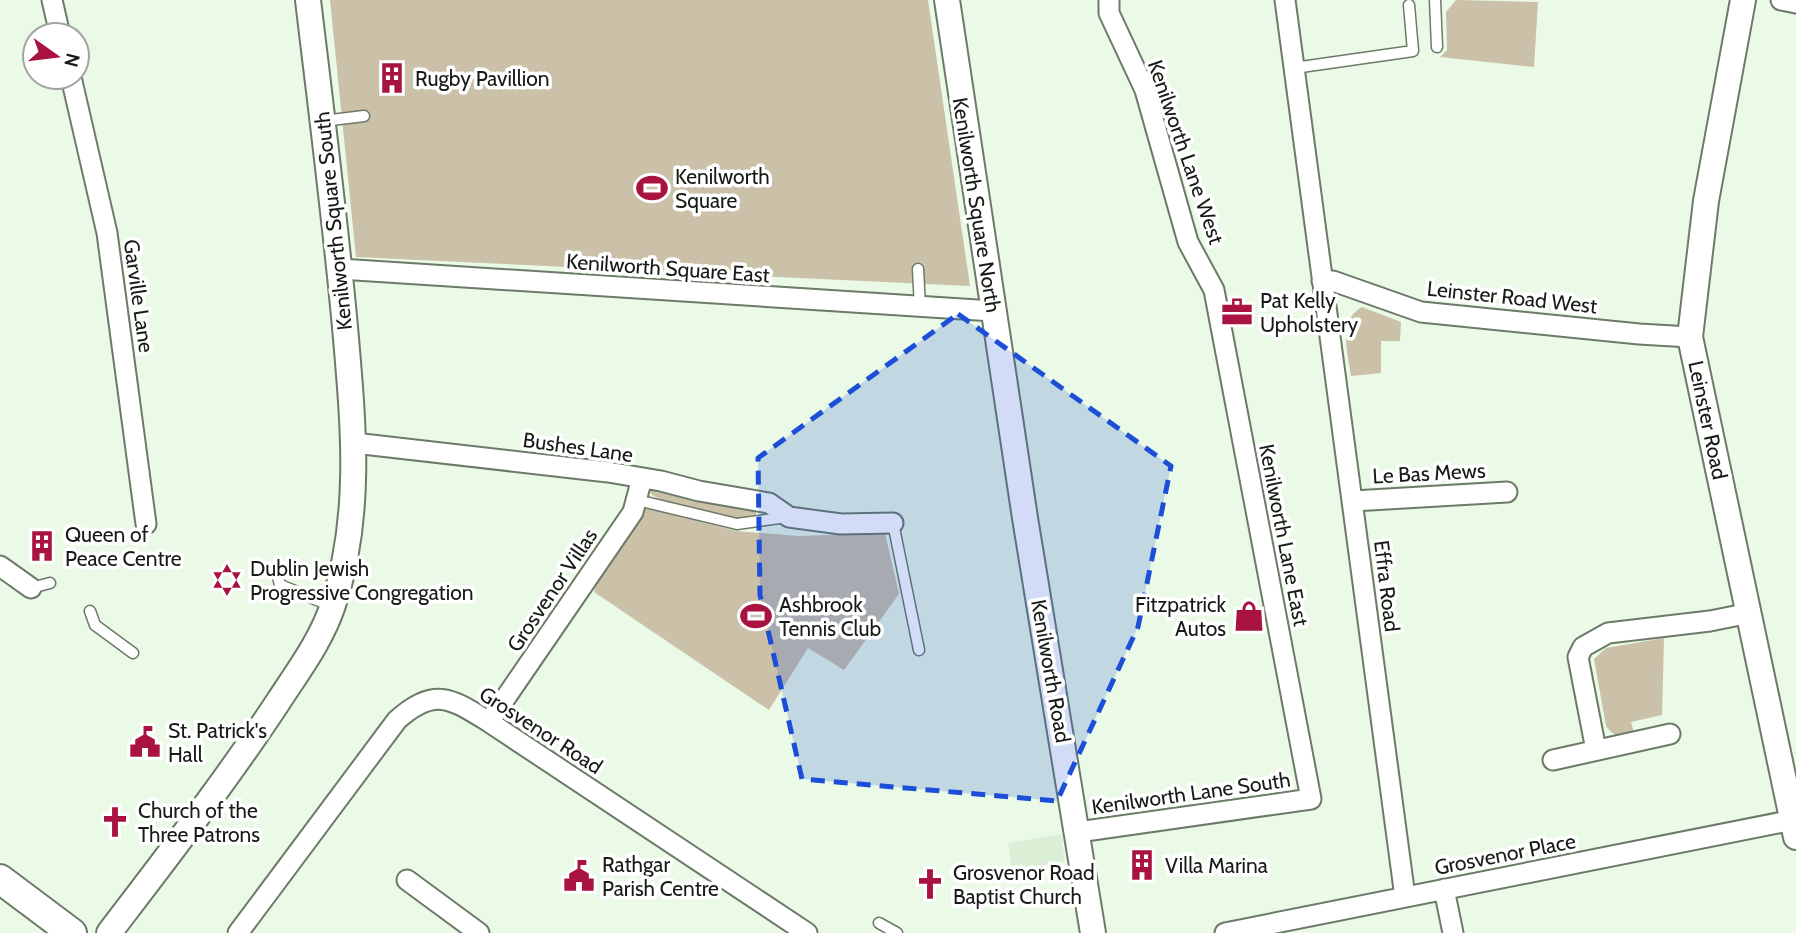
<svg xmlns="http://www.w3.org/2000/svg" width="1796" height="933" font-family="Cabin,sans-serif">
  <rect width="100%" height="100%" fill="#eafae6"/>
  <!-- built -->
  <path fill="#daefd5" d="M1061,834L1065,862L1012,871L1008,843Z"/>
  <!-- green -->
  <path fill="#cbc1a8" d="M330,0H928L970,286L356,257Z
    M1456,0L1538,2L1534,67L1440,57L1447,50L1446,12Z
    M1362,307L1401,322L1400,341H1381V373L1351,376C1348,353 1337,321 1362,307Z
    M652,487L740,505L756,511V519C731,520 674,508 652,495L650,492Z
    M643,507L736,531L798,536L885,533L899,594L844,670L808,648L769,710L594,592L599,573Z
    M1664,638L1662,715L1631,722L1635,736C1622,739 1614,737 1606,726L1594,659L1606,648Z"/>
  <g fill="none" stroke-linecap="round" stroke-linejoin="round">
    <defs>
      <path id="service" d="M1435,0L1437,47
        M1294,68L1413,51L1409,5
        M323,121L364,116
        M918,269L920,307
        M637,500L737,524L787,517
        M893,523L919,650
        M276,569L280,585L332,606
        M31,588L50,583
        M90,611L95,625L133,653
        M879,923L897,933"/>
      <path id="minor" d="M52,0L60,35
        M1285,0L1405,897
        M1781,0L1796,3
        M71,77L107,233L146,524
        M340,269L993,311
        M1322,281H1333L1421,312L1639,334L1690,337
        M354,443L608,472L661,481L699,491L769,503L789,517L841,524L893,523
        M1353,501L1507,492
        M0,566L31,588
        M489,722L633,512L642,478
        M1596,750L1578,657L1583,647L1608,633L1710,621L1750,613
        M1553,760L1670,734
        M1078,832L1311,799L1214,290L1188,242L1145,90L1109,13V0
        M407,880L479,933
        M1444,889L1453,933
        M238,933L397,720C435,686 452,699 489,722L807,933
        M1225,933L1793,820"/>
      <path id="tertiary" d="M947,0L1025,518L1093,933
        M1743,0L1706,201L1690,337L1796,837
        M109,933C167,857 225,782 278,702C298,671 321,641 333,605C363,514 353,421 345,327C335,218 321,109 308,0"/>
      <path id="secondary" d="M0,879L72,933"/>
    </defs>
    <!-- service casing -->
    <use href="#service" stroke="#6c7a68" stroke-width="13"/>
    <!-- minor casing -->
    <use href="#minor" stroke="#6c7a68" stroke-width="23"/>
    <!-- tertiary casing -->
    <use href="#tertiary" stroke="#6c7a68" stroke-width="28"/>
    <!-- secondary casing -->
    <use href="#secondary" stroke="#6c7a68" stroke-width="32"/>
    <!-- service -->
    <use href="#service" stroke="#fff" stroke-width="10"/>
    <!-- minor -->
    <use href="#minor" stroke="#fff" stroke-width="19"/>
    <!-- tertiary -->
    <use href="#tertiary" stroke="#fff" stroke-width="24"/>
    <!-- secondary -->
    <use href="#secondary" stroke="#fff" stroke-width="28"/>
  </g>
  <!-- marked area -->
  <path fill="#1d4ed8" fill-opacity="0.2" stroke="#1d4ed8" stroke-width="5" stroke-dasharray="14 9" stroke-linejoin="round" d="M958,314L1171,466L1138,627L1057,801L802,779L760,595L758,458Z"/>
  <!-- icons -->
  <defs>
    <symbol id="building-bare" viewBox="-9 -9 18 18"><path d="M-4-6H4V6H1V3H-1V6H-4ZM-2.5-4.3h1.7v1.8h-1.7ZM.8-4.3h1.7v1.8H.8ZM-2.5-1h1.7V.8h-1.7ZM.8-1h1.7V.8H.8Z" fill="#a91340" stroke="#fff" stroke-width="2.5" paint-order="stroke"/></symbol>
    <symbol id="stadium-bare" viewBox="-9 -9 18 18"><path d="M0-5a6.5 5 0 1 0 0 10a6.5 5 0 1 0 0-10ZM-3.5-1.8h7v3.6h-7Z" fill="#a91340" stroke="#fff" stroke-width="2.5" paint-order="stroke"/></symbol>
    <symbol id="office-bare" viewBox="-9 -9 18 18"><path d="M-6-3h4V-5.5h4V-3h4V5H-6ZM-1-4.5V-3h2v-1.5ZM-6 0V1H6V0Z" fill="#a91340" stroke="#fff" stroke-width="2.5" paint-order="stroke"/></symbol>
    <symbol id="synagogue-bare" viewBox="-9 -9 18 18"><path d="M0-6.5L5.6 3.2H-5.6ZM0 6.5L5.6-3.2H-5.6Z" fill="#a91340" stroke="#fff" stroke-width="2.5" paint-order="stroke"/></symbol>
    <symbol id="shop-bare" viewBox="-9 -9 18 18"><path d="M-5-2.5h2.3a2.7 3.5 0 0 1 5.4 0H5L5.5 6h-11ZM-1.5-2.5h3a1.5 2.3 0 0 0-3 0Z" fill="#a91340" stroke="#fff" stroke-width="2.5" paint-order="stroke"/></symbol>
    <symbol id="civic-bare" viewBox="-9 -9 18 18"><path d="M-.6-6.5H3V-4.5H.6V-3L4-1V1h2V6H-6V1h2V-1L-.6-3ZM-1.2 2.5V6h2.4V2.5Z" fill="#a91340" stroke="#fff" stroke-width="2.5" paint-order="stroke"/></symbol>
    <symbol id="church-bare" viewBox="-9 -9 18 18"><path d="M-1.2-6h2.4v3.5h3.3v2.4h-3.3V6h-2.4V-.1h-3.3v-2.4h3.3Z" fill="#a91340" stroke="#fff" stroke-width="2.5" paint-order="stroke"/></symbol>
  </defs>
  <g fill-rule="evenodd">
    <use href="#building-bare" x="370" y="56" width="44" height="44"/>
    <use href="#stadium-bare" x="630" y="166" width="44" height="44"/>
    <use href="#office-bare" x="1215" y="290" width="44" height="44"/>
    <use href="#building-bare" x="20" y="524" width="44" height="44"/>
    <use href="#synagogue-bare" x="205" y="558" width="44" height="44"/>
    <use href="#stadium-bare" x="734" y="594" width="44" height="44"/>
    <use href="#shop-bare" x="1227" y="594" width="44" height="44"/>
    <use href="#civic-bare" x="123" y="720" width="44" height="44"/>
    <use href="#church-bare" x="93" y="800" width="44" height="44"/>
    <use href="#building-bare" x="1120" y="843" width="44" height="44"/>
    <use href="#civic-bare" x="557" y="854" width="44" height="44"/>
    <use href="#church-bare" x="908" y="862" width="44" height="44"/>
  </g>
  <g text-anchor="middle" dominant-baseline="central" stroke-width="7" stroke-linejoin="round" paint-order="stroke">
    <!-- poi labels -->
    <g font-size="21" fill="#161c15" stroke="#fff" text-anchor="start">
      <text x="415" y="78">Rugby Pavillion</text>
      <text x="675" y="176">Kenilworth<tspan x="675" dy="24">Square</tspan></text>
      <text x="1260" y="300">Pat Kelly<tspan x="1260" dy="24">Upholstery</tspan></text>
      <text x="65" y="534">Queen of<tspan x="65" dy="24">Peace Centre</tspan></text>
      <text x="250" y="568">Dublin Jewish<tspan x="250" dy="24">Progressive Congregation</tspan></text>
      <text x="779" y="604">Ashbrook<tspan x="779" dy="24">Tennis Club</tspan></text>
      <text x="1226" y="604" text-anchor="end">Fitzpatrick<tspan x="1226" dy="24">Autos</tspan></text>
      <text x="168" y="730">St. Patrick's<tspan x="168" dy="24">Hall</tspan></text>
      <text x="138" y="810">Church of the<tspan x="138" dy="24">Three Patrons</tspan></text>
      <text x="602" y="864">Rathgar<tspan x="602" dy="24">Parish Centre</tspan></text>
      <text x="1165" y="865">Villa Marina</text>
      <text x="953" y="872">Grosvenor Road<tspan x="953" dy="24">Baptist Church</tspan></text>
    </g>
    <!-- street labels -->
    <g font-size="21" fill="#161c15" stroke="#fff">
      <text transform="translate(1186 152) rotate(71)">Kenilworth Lane West</text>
      <text transform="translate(977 205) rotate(81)">Kenilworth Square North</text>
      <text transform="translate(333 221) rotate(-96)">Kenilworth Square South</text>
      <text transform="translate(668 268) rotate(4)">Kenilworth Square East</text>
      <text transform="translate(139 296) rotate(82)">Garville Lane</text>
      <text transform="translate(1512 297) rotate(6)">Leinster Road West</text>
      <text transform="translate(1708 420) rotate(78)">Leinster Road</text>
      <text transform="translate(578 447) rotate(8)">Bushes Lane</text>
      <text transform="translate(1429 473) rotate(-3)">Le Bas Mews</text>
      <text transform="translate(1284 535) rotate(79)">Kenilworth Lane East</text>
      <text transform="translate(1387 586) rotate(83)">Effra Road</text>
      <text transform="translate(552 590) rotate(-56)">Grosvenor Villas</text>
      <text transform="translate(1051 671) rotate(80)">Kenilworth Road</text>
      <text transform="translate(541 730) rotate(33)">Grosvenor Road</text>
      <text transform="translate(1191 793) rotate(-8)">Kenilworth Lane South</text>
      <text transform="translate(1505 854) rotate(-11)">Grosvenor Place</text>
    </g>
  </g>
  <!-- north arrow -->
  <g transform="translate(56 56) rotate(104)"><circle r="33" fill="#ffffff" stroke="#a2a4a1" stroke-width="2"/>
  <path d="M0-5L12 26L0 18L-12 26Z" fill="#a91340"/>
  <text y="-10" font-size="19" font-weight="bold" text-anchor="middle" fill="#161c15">N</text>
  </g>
</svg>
